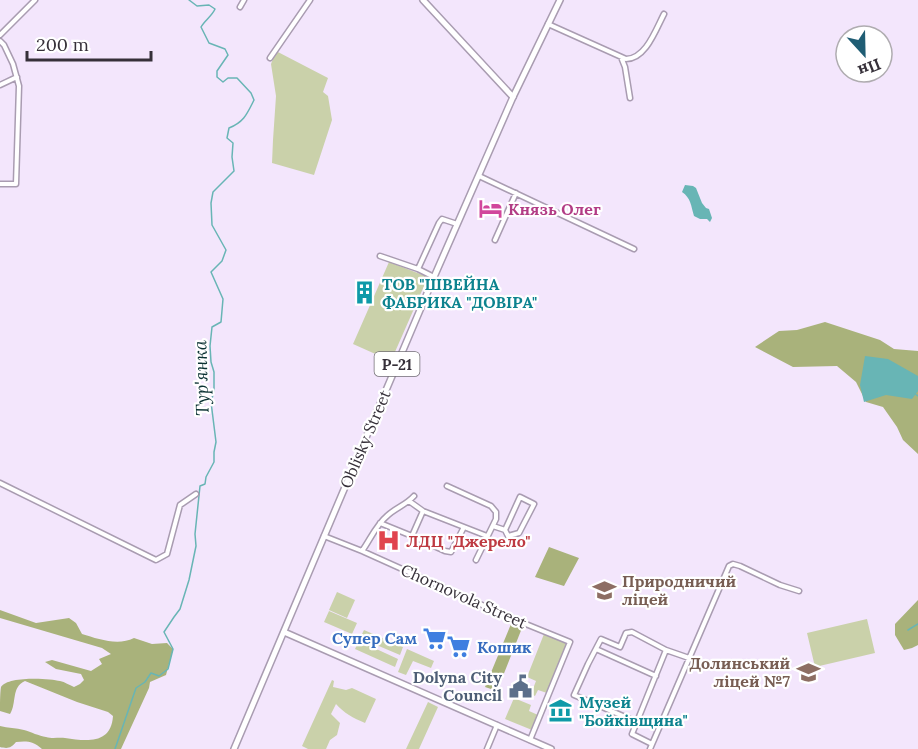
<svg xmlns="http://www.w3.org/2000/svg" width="918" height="749" font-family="Lora,serif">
  <rect width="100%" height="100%" fill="#f3e6fc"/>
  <!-- green -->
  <path fill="#cad1aa" d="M276,51L328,78L323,92L328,96L332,120L314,175L272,163L273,140L276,96L271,64Z
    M389,262L428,277L391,361L353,344Z
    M337,592L355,600L347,618L329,610Z
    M329,611L357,623L352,634L324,622Z
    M867,619L875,653L815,667L807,633Z
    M364,630L403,647L400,655L360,638Z
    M544,634L567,644L547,693L538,690L535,696L531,694L536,681L527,677Z
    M359,641L398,659L395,667L355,649Z
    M407,649L434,661L431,668L413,661L406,675L398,672Z
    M332,680L334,681L333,687L346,690L352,688L376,699L365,723C353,718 344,713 336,704L331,714L340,723L337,735L330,740L326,749H308L302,746Z
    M514,698L531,705L529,711L538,715L532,730L505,719Z
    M428,702L438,707L419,749H406Z"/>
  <!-- forest -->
  <path fill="#a9b27b" d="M825,322L880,340L894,349L918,351V454L903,440L897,427L883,407L866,402L856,382L837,366L793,367L755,347L779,331L797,330Z
    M549,547L579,558L564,586L535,577Z
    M918,600V645L912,648L904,650L895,635V624Z
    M0,610L36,623L69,618L76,623L82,634C98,639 118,646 134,638L152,644L167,643L173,649L166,675L150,682L149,688L121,749H42C33,741 27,741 16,742C11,748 8,749 0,747V726C8,728 16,728 24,730C31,732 39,736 46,737C53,739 59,737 65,738C86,741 111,745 113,716L108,712L77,702L25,681C11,687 17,703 10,714L0,711C0,704 0,693 1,687C7,676 49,678 60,681C65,682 69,685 74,687L80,684L84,680L81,674L56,669L45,662L52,660L91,671L102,664L99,659L111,654L102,648L0,618Z
    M511,624L522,628L497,691L485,687Z"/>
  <!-- water -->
  <path fill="#68b5b5" d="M685,185L693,186L696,188L702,203L706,208L709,209L712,218L710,222L707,219H700L694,216C691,206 691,198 682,192Z
    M865,356L888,359L918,376V391L912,399L886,395L864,402L860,385Z"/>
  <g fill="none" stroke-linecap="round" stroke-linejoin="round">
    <!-- stream -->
    <path stroke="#68b5b5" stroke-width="1.5" d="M915,394L918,396
      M908,630L918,624
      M115,749L136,688L145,682L151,673L159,676L168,669L173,649L164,632L174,617L180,609L189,580L196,546L195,534L200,486L205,484L206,477L214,462V452L216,442L211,402L214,391V372L211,362L210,346L212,327L221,322L223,299L211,272L222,261L226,250L212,225L211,203L213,192L234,171L232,157L233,143L227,138L229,128C244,122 247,114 254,100L251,93L237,78H228L223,82L217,77V71L228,55L225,49L209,43L201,27C205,20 212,16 215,9L209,5L197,6L189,0"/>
    <defs>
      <path id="street" d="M240,7L244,0
        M548,24L626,59C646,59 656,29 664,14
        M0,35L35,0
        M0,41L4,45L13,64L19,86L16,184H0
        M621,57L625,67L630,98
        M270,58L310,0
        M0,85L17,77
        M479,176L634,249
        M495,240L516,193
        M380,256L418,269L434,277
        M418,269L439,223L442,219L457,224
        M0,483L156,560L167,554L180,505L196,494
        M447,486L491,506L496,512V519L476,560
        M409,501L423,511
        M380,523L412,536L445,551L451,552L464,527
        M493,526L505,530L520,497L534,504L519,533L508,536L505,530
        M324,536L362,551L511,618L570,642L530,740
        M412,536L423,511L487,536
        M362,551C370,540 376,525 387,516C395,508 406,505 414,496
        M596,649L656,676
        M637,722L574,695L588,664L601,639L620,647L626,633L632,632L666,650
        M652,744L632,734L666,650L689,658
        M487,749L497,725
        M650,749L729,566L733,564L740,566L780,585L799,591"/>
      <path id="secondary" d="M423,0L513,97
        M284,632L551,749"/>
      <path id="primary" d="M234,749L434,277L513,97L560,0"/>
    </defs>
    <!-- street casing -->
    <use href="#street" stroke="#a99cb1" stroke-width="7"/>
    <!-- secondary casing -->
    <use href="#secondary" stroke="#a99cb1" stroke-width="8"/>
    <!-- primary casing -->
    <use href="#primary" stroke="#a99cb1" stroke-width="8"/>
    <!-- street -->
    <use href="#street" stroke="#fff" stroke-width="4"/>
    <!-- secondary -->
    <use href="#secondary" stroke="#fff" stroke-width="5"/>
    <!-- primary -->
    <use href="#primary" stroke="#fff" stroke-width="5"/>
  </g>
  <!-- icons -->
  <defs>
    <symbol id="hotel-bare" viewBox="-9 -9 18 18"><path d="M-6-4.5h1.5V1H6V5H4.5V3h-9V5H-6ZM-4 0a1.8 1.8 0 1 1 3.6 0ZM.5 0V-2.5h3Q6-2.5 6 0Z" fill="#d1479c" stroke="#fff" stroke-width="2.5" paint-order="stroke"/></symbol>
    <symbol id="building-bare" viewBox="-9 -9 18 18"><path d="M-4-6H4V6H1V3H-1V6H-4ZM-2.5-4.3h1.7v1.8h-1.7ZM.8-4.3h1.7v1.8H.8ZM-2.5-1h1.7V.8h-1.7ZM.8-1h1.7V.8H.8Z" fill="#0f9aa8" stroke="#fff" stroke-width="2.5" paint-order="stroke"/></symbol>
    <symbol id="hospital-bare" viewBox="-9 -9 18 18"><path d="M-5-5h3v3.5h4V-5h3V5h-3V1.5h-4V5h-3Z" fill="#e0444e" stroke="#fff" stroke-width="2.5" paint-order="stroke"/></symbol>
    <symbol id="school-bare" viewBox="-9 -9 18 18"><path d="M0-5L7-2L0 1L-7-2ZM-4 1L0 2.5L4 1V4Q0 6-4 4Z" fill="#8d6e63" stroke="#fff" stroke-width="2.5" paint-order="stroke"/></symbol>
    <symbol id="supermarket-bare" viewBox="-9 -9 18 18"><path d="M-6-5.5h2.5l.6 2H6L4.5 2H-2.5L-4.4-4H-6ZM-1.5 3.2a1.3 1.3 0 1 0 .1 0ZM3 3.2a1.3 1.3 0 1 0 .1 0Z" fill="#3f7fe0" stroke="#fff" stroke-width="2.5" paint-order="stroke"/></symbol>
    <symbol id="civic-bare" viewBox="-9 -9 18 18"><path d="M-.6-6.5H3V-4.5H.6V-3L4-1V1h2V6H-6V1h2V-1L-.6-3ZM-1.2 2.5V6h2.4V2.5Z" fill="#5c6f8a" stroke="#fff" stroke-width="2.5" paint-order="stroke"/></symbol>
    <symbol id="museum-bare" viewBox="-9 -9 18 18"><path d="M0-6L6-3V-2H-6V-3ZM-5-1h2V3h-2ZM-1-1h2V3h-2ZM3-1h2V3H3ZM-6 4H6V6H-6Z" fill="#0f9aa8" stroke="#fff" stroke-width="2.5" paint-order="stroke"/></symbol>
  </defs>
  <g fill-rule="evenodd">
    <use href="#hotel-bare" x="474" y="192" width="33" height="33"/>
    <use href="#building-bare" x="348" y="276" width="33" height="33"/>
    <use href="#hospital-bare" x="372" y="524" width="33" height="33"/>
    <use href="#school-bare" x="588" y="574" width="33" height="33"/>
    <use href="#supermarket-bare" x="418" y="622" width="33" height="33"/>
    <use href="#supermarket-bare" x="442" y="630" width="33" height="33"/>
    <use href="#school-bare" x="792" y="656" width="33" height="33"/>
    <use href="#civic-bare" x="504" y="670" width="33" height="33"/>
    <use href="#museum-bare" x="544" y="694" width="33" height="33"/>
  </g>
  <g text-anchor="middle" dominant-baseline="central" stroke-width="4.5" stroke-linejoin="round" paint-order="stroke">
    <!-- shield labels -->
    <rect fill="#fff" stroke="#726e74" stroke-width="1.5" x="374.5" y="352" width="45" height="24" rx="4.5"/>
    <g font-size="15" font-weight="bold" fill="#363039">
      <text x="397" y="364">Р-21</text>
    </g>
    <!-- hotel labels -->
    <g font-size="16" font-weight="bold" fill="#b23c85" stroke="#fff" text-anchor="start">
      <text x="508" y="209">Князь Олег</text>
    </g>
    <!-- culture labels -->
    <g font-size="16" font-weight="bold" fill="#0d838f" stroke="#fff" text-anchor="start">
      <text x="382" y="284">ТОВ "ШВЕЙНА<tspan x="382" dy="18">ФАБРИКА "ДОВІРА"</tspan></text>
      <text x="579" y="702">Музей<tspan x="579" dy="18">"Бойківщина"</tspan></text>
    </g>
    <!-- street labels -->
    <g font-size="16" fill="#363039" stroke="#fff">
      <text transform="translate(365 439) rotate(-67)">Oblisky Street</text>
      <text transform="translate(464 596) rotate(24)">Chornovola Street</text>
    </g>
    <!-- health labels -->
    <g font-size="16" font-weight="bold" fill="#be3a42" stroke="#fff" text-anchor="start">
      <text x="406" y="541">ЛДЦ "Джерело"</text>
    </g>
    <!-- education labels -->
    <g font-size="16" font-weight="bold" fill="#785e54" stroke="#fff" text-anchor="start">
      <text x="622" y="581">Природничий<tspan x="622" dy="18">ліцей</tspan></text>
      <text x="790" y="663" text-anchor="end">Долинський<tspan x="790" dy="18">ліцей №7</tspan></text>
    </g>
    <!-- shop labels -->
    <g font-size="16" font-weight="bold" fill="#366cbe" stroke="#fff" text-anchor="end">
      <text x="417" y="638">Супер Сам</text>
      <text x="477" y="647" text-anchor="start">Кошик</text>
    </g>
    <!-- service labels -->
    <g font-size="16" font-weight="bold" fill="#4e5e75" stroke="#fff" text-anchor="end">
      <text x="502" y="677">Dolyna City<tspan x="502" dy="18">Council</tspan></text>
    </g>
    <!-- water labels -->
    <g font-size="18" font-style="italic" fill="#0b3233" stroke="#fff">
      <text transform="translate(201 378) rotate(-92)">Тур'янка</text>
    </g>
  </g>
  <!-- north arrow -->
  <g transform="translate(864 54) rotate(158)"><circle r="28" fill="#ffffff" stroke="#afacb0" stroke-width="1.5"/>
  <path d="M0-4.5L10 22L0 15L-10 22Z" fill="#1f5d74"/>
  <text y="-9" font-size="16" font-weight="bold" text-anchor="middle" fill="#363039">Пн</text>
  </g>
  <!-- scale -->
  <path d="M27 51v9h124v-9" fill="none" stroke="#363039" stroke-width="3"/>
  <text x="36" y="51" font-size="18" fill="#363039" stroke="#ffffff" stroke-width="4.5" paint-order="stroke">200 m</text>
</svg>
